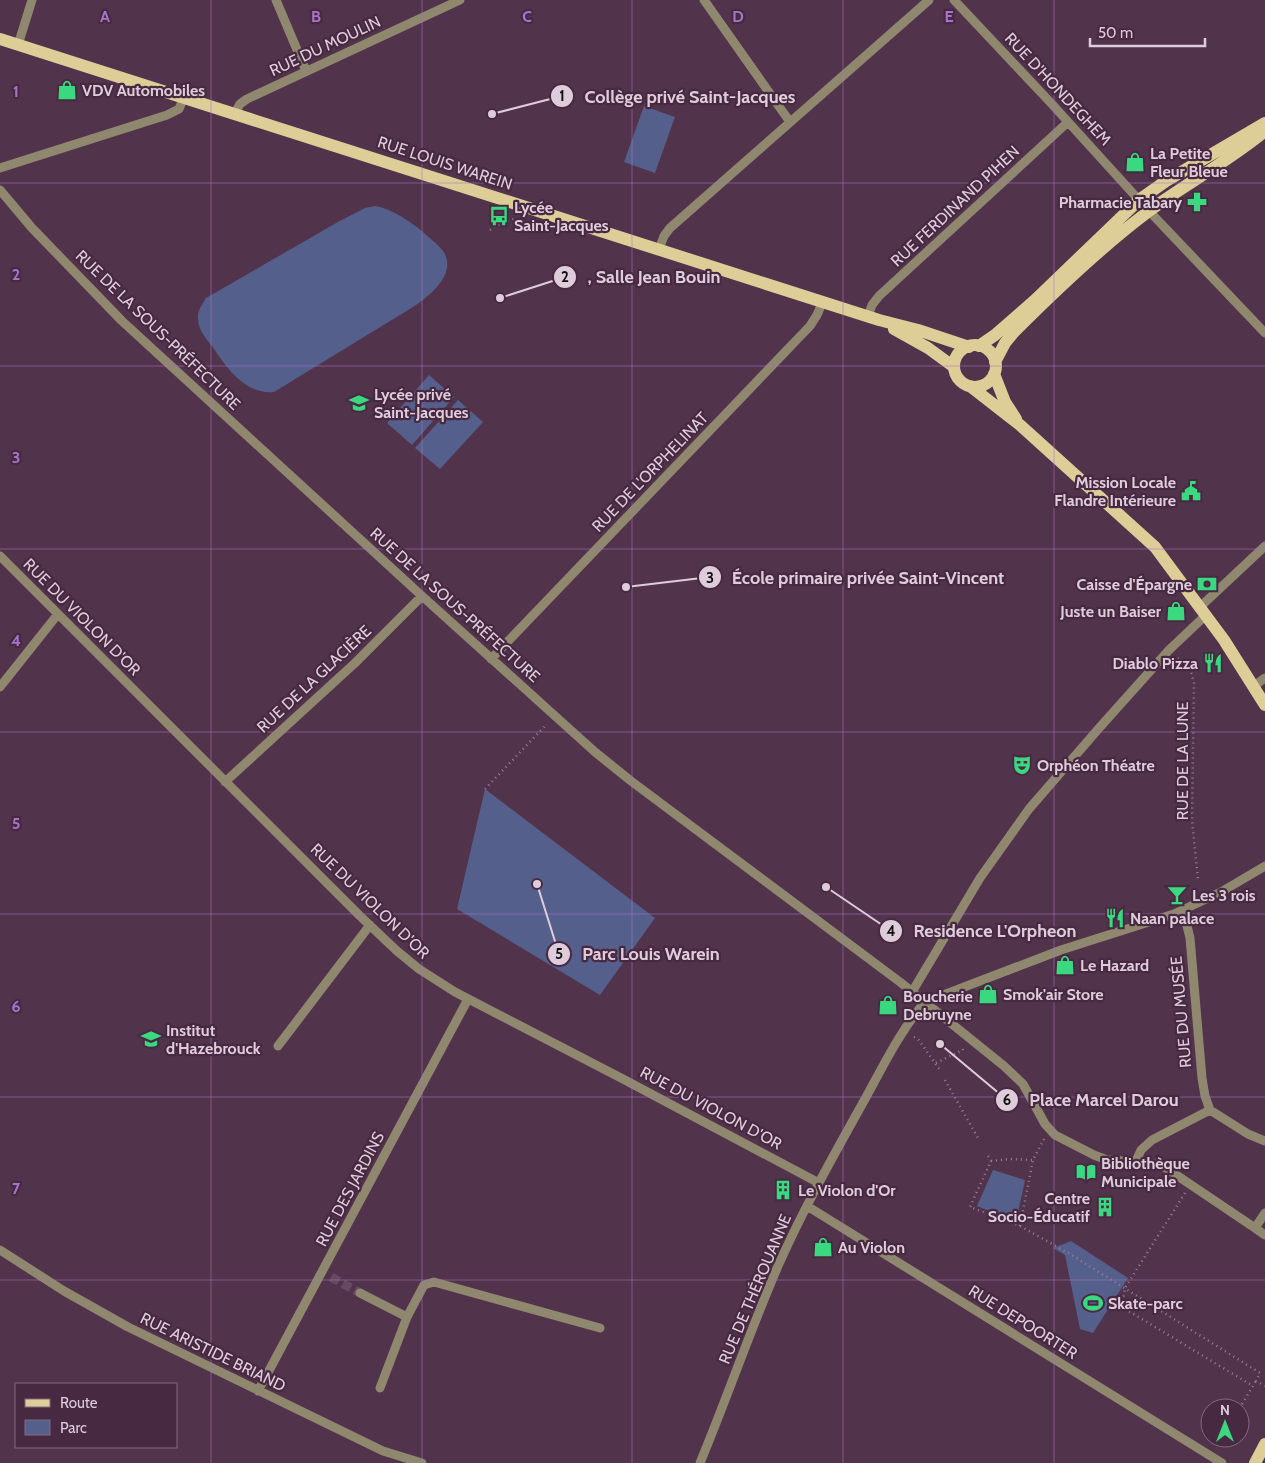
<svg xmlns="http://www.w3.org/2000/svg" width="1265" height="1463" font-family="Cabin,sans-serif">
  <rect width="100%" height="100%" fill="#52334c"/>
  <!-- green -->
  <path fill="#555f8c" d="M644,106L675,117L655,173L624,162Z
    M375,206C393,209 409,221 423,232C429,238 438,244 443,251C458,273 430,296 413,307L274,392C245,395 226,367 212,346C206,339 198,329 198,319C197,311 202,305 206,298L338,222L365,208Z
    M429,375L454,397L412,445L387,423Z
    M458,400L483,422L440,469L415,448Z
    M485,789L655,918L600,995L457,909Z
    M993,1170L1025,1180L1016,1222L977,1206Z
    M1071,1241L1128,1278L1093,1333L1080,1329L1065,1255L1053,1248Z"/>
  <g fill="none" stroke-linecap="round" stroke-linejoin="round">
    <!-- minor-tunnel -->
    <path stroke="#674a61" stroke-width="9" stroke-dasharray="9 4.5" stroke-linecap="butt" d="M331,1277L360,1293"/>
    <!-- path -->
    <path stroke="#998093" stroke-width="2.5" stroke-dasharray="1 4" stroke-linecap="butt" d="M490,230L495,226L514,219
      M1178,658L1191,672L1194,683L1192,820L1198,880
      M485,789L546,725
      M914,1037L918,1039L940,1070
      M936,1063L963,1050L962,1048
      M945,1080L978,1138
      M988,1156L991,1161L970,1207L1020,1226L1070,1254L1260,1373L1256,1381L1265,1386
      M991,1161L1010,1159L1033,1160
      M1185,1193L1125,1288L1122,1307L1253,1386
      M1020,1226L1033,1160L1044,1139
      M1242,1404L1256,1381"/>
    <!-- minor -->
    <path stroke="#8f876e" stroke-width="9" d="M276,0L306,71
      M704,0L790,122
      M954,0L1050,102L1139,200
      M18,45L32,0
      M235,113L240,104L247,99L460,0
      M0,168L167,115L179,109L184,97
      M0,190L32,228L122,321L422,596L595,752L631,781L900,982L1004,1066L1023,1084L1045,1124L1055,1135L1094,1155L1107,1160L1144,1162L1163,1166L1255,1228L1265,1213
      M1149,211L1265,333
      M659,249L664,236L670,228L929,0
      M868,316L872,305L879,296L1068,122
      M0,556L359,915L397,951L419,969L455,992L623,1079L819,1183
      M1200,607L1265,546
      M491,659L810,326L817,315L823,301
      M1254,686L1265,678
      M0,687L58,614
      M225,782L355,663L422,596
      M1183,910L1190,938L1202,1078L1205,1096L1210,1110
      M912,992L980,878L1029,809L1100,727L1169,650L1206,615
      M278,1046L370,925
      M1136,1161L1141,1150L1152,1140L1210,1110L1248,1134L1265,1141
      M807,1206L1222,1463
      M1255,1228L1265,1235
      M0,1250L64,1291L128,1327L383,1451L422,1463
      M360,1293L407,1317L380,1388
      M407,1317L424,1285L434,1282L600,1328
      M258,1391L468,999
      M700,1463C727,1398 750,1331 778,1266C802,1212 831,1160 860,1108C880,1073 898,1033 925,1002L1061,950L1174,914L1221,892L1265,866"/>
    <!-- major -->
    <path stroke="#ddce98" stroke-width="12" d="M0,39L879,320L918,330L969,347
      M894,329L928,348L954,367
      M954 366a21 21 0 1 1 42 0a21 21 0 1 1-42 0Z
      M979,346L995,335L1035,300L1139,200L1166,181L1265,123
      M995,362L1005,343L1014,332C1056,290 1101,247 1149,211C1187,183 1229,161 1265,131
      M994,374L1005,402L1016,419
      M970,386L1020,425L1155,547L1224,640L1265,705
      M1255,1463L1265,1444"/>
  </g>
  <!-- grid -->
  <path fill="none" stroke="#a874cb" stroke-width="1" stroke-opacity="0.55" d="M211,0V1463M422,0V1463M632,0V1463M843,0V1463M1054,0V1463M0,183H1265M0,366H1265M0,549H1265M0,732H1265M0,914H1265M0,1097H1265M0,1280H1265"/>
  <!-- icons -->
  <defs>
    <symbol id="shop-bare" viewBox="-9 -9 18 18"><path d="M-5-2.5h2.3a2.7 3.5 0 0 1 5.4 0H5L5.5 6h-11ZM-1.5-2.5h3a1.5 2.3 0 0 0-3 0Z" fill="#3ad87f" stroke="#472942" stroke-width="2.5" paint-order="stroke"/></symbol>
    <symbol id="pharmacy-bare" viewBox="-9 -9 18 18"><path d="M-2-6h4v4h4v4h-4v4h-4v-4h-4v-4h4Z" fill="#3ad87f" stroke="#472942" stroke-width="2.5" paint-order="stroke"/></symbol>
    <symbol id="bus-bare" viewBox="-9 -9 18 18"><path d="M-5-6H5V4H4V6H2V4H-2V6H-4V4H-5ZM-3.5-4V0h7V-4ZM-3.5 1.2v1.5H-2V1.2ZM2 1.2v1.5H3.5V1.2Z" fill="#3ad87f" stroke="#472942" stroke-width="2.5" paint-order="stroke"/></symbol>
    <symbol id="school-bare" viewBox="-9 -9 18 18"><path d="M0-5L7-2L0 1L-7-2ZM-4 1L0 2.5L4 1V4Q0 6-4 4Z" fill="#3ad87f" stroke="#472942" stroke-width="2.5" paint-order="stroke"/></symbol>
    <symbol id="civic-bare" viewBox="-9 -9 18 18"><path d="M-.6-6.5H3V-4.5H.6V-3L4-1V1h2V6H-6V1h2V-1L-.6-3ZM-1.2 2.5V6h2.4V2.5Z" fill="#3ad87f" stroke="#472942" stroke-width="2.5" paint-order="stroke"/></symbol>
    <symbol id="bank-bare" viewBox="-9 -9 18 18"><path d="M-6-4H6V4H-6ZM0-2.3a2.3 2.3 0 1 0 0 4.6a2.3 2.3 0 1 0 0-4.6Z" fill="#3ad87f" stroke="#472942" stroke-width="2.5" paint-order="stroke"/></symbol>
    <symbol id="restaurant-bare" viewBox="-9 -9 18 18"><path d="M-5-6h1v4h1v-4h1v4h1v-4h1v5L-1.5 .5V6h-2V.5L-5-1ZM5-6V6H3V1.5H1.5Q1.5-4 5-6Z" fill="#3ad87f" stroke="#472942" stroke-width="2.5" paint-order="stroke"/></symbol>
    <symbol id="theatre-bare" viewBox="-9 -9 18 18"><path d="M-5-5.5Q0-4 5-5.5V0Q5 5 0 6Q-5 5-5 0ZM-3.3-2.5H-1v1.5H-3.3ZM1-2.5H3.3v1.5H1ZM-2.8 1Q0 5.5 2.8 1Z" fill="#3ad87f" stroke="#472942" stroke-width="2.5" paint-order="stroke"/></symbol>
    <symbol id="bar-bare" viewBox="-9 -9 18 18"><path d="M-6-5H6L.8 .8V4.5H3.5V6h-7V4.5H-.8V.8Z" fill="#3ad87f" stroke="#472942" stroke-width="2.5" paint-order="stroke"/></symbol>
    <symbol id="library-bare" viewBox="-9 -9 18 18"><path d="M-6-4Q-3-5.5-.7-3.5V5Q-3 3-6 4ZM6-4Q3-5.5 .7-3.5V5Q3 3 6 4Z" fill="#3ad87f" stroke="#472942" stroke-width="2.5" paint-order="stroke"/></symbol>
    <symbol id="building-bare" viewBox="-9 -9 18 18"><path d="M-4-6H4V6H1V3H-1V6H-4ZM-2.5-4.3h1.7v1.8h-1.7ZM.8-4.3h1.7v1.8H.8ZM-2.5-1h1.7V.8h-1.7ZM.8-1h1.7V.8H.8Z" fill="#3ad87f" stroke="#472942" stroke-width="2.5" paint-order="stroke"/></symbol>
    <symbol id="stadium-bare" viewBox="-9 -9 18 18"><path d="M0-5a6.5 5 0 1 0 0 10a6.5 5 0 1 0 0-10ZM-3.5-1.8h7v3.6h-7Z" fill="#3ad87f" stroke="#472942" stroke-width="2.5" paint-order="stroke"/></symbol>
  </defs>
  <g fill-rule="evenodd">
    <use href="#shop-bare" x="53" y="76" width="28" height="28"/>
    <use href="#shop-bare" x="1121" y="148" width="28" height="28"/>
    <use href="#pharmacy-bare" x="1183" y="188" width="28" height="28"/>
    <use href="#bus-bare" x="485" y="202" width="28" height="28"/>
    <use href="#school-bare" x="345" y="389" width="28" height="28"/>
    <use href="#civic-bare" x="1177" y="477" width="28" height="28"/>
    <use href="#bank-bare" x="1193" y="570" width="28" height="28"/>
    <use href="#shop-bare" x="1162" y="597" width="28" height="28"/>
    <use href="#restaurant-bare" x="1199" y="649" width="28" height="28"/>
    <use href="#theatre-bare" x="1008" y="751" width="28" height="28"/>
    <use href="#bar-bare" x="1163" y="881" width="28" height="28"/>
    <use href="#restaurant-bare" x="1101" y="904" width="28" height="28"/>
    <use href="#shop-bare" x="1051" y="951" width="28" height="28"/>
    <use href="#shop-bare" x="974" y="980" width="28" height="28"/>
    <use href="#shop-bare" x="874" y="991" width="28" height="28"/>
    <use href="#school-bare" x="137" y="1025" width="28" height="28"/>
    <use href="#library-bare" x="1072" y="1158" width="28" height="28"/>
    <use href="#building-bare" x="769" y="1176" width="28" height="28"/>
    <use href="#building-bare" x="1091" y="1193" width="28" height="28"/>
    <use href="#shop-bare" x="809" y="1233" width="28" height="28"/>
    <use href="#stadium-bare" x="1079" y="1289" width="28" height="28"/>
  </g>
  <g text-anchor="middle" dominant-baseline="central" stroke-width="4.5" stroke-linejoin="round" paint-order="stroke">
    <!-- street labels -->
    <g font-size="16" fill="#dfccda" stroke="#472942">
      <text transform="translate(325 46) rotate(-25)">RUE DU MOULIN</text>
      <text transform="translate(1058 89) rotate(47)">RUE D'HONDEGHEM</text>
      <text transform="translate(445 163) rotate(18)">RUE LOUIS WAREIN</text>
      <text transform="translate(955 206) rotate(-43)">RUE FERDINAND PIHEN</text>
      <text transform="translate(158 330) rotate(44)">RUE DE LA SOUS-PRÉFECTURE</text>
      <text transform="translate(650 472) rotate(-46)">RUE DE L'ORPHELINAT</text>
      <text transform="translate(455 605) rotate(42)">RUE DE LA SOUS-PRÉFECTURE</text>
      <text transform="translate(82 617) rotate(45)">RUE DU VIOLON D'OR</text>
      <text transform="translate(314 679) rotate(-43)">RUE DE LA GLACIÈRE</text>
      <text transform="translate(1182 761) rotate(-90)">RUE DE LA LUNE</text>
      <text transform="translate(370 901) rotate(44)">RUE DU VIOLON D'OR</text>
      <text transform="translate(1181 1012) rotate(-95)">RUE DU MUSÉE</text>
      <text transform="translate(711 1108) rotate(28)">RUE DU VIOLON D'OR</text>
      <text transform="translate(350 1189) rotate(-62)">RUE DES JARDINS</text>
      <text transform="translate(755 1289) rotate(-67)">RUE DE THÉROUANNE</text>
      <text transform="translate(1023 1322) rotate(32)">RUE DEPOORTER</text>
      <text transform="translate(213 1352) rotate(26)">RUE ARISTIDE BRIAND</text>
    </g>
    <!-- poi labels -->
    <g font-size="16" font-weight="bold" fill="#dfccda" stroke="#472942" text-anchor="start">
      <text x="82" y="90">VDV Automobiles</text>
      <text x="1150" y="153">La Petite<tspan x="1150" dy="18">Fleur Bleue</tspan></text>
      <text x="1182" y="202" text-anchor="end">Pharmacie Tabary</text>
      <text x="514" y="207">Lycée<tspan x="514" dy="18">Saint-Jacques</tspan></text>
      <text x="374" y="394">Lycée privé<tspan x="374" dy="18">Saint-Jacques</tspan></text>
      <text x="1176" y="482" text-anchor="end">Mission Locale<tspan x="1176" dy="18">Flandre Intérieure</tspan></text>
      <text x="1192" y="584" text-anchor="end">Caisse d'Épargne</text>
      <text x="1161" y="611" text-anchor="end">Juste un Baiser</text>
      <text x="1198" y="663" text-anchor="end">Diablo Pizza</text>
      <text x="1037" y="765">Orphéon Théatre</text>
      <text x="1192" y="895">Les 3 rois</text>
      <text x="1130" y="918">Naan palace</text>
      <text x="1080" y="965">Le Hazard</text>
      <text x="1003" y="994">Smok'air Store</text>
      <text x="903" y="996">Boucherie<tspan x="903" dy="18">Debruyne</tspan></text>
      <text x="166" y="1030">Institut<tspan x="166" dy="18">d'Hazebrouck</tspan></text>
      <text x="1101" y="1163">Bibliothèque<tspan x="1101" dy="18">Municipale</tspan></text>
      <text x="798" y="1190">Le Violon d'Or</text>
      <text x="1090" y="1198" text-anchor="end">Centre<tspan x="1090" dy="18">Socio-Éducatif</tspan></text>
      <text x="838" y="1247">Au Violon</text>
      <text x="1108" y="1303">Skate-parc</text>
    </g>
  </g>
  <g font-size="16" text-anchor="middle" font-weight="bold" fill="#a874cb" stroke="#472942" stroke-width="4.5" stroke-linejoin="round" paint-order="stroke">
    <text x="105" y="22">A</text>
    <text x="316" y="22">B</text>
    <text x="527" y="22">C</text>
    <text x="738" y="22">D</text>
    <text x="949" y="22">E</text>
    <text x="16" y="97">1</text>
    <text x="16" y="280">2</text>
    <text x="16" y="463">3</text>
    <text x="16" y="646">4</text>
    <text x="16" y="829">5</text>
    <text x="16" y="1012">6</text>
    <text x="16" y="1194">7</text>
  </g>
  <!-- callouts -->
  <path fill="none" stroke="#dfccda" stroke-width="2" d="M492 114L562 96M500 298L565 277M626 587L710 577M826 887L891 931M537 884L559 954M940 1044L1007 1100"/>
  <g fill="#dfccda" stroke="#472942" stroke-width="2">
    <circle cx="492" cy="114" r="5"/>
    <circle cx="500" cy="298" r="5"/>
    <circle cx="626" cy="587" r="5"/>
    <circle cx="826" cy="887" r="5"/>
    <circle cx="537" cy="884" r="5"/>
    <circle cx="940" cy="1044" r="5"/>
    <circle cx="562" cy="96" r="12"/>
    <circle cx="565" cy="277" r="12"/>
    <circle cx="710" cy="577" r="12"/>
    <circle cx="891" cy="931" r="12"/>
    <circle cx="559" cy="954" r="12"/>
    <circle cx="1007" cy="1100" r="12"/>
  </g>
  <g font-size="15" text-anchor="middle" font-weight="bold" fill="#111">
    <text x="562" y="101">1</text>
    <text x="565" y="282">2</text>
    <text x="710" y="583">3</text>
    <text x="891" y="936">4</text>
    <text x="559" y="959">5</text>
    <text x="1007" y="1105">6</text>
  </g>
  <g font-size="18" text-anchor="middle" font-weight="bold" fill="#dfccda" stroke="#472942" stroke-width="4.5" stroke-linejoin="round" paint-order="stroke">
    <text x="690" y="103">Collège privé Saint-Jacques</text>
    <text x="654" y="283">, Salle Jean Bouin</text>
    <text x="868" y="584">École primaire privée Saint-Vincent</text>
    <text x="995" y="937">Residence L'Orpheon</text>
    <text x="651" y="960">Parc Louis Warein</text>
    <text x="1104" y="1106">Place Marcel Darou</text>
  </g>
  <!-- legend -->
  <rect x="15" y="1383" width="162" height="65" fill="#472942" stroke="#846a7f"/>
  <rect x="25" y="1399" width="25" height="8" fill="#ddce98" stroke="#846a7f"/>
  <text x="60" y="1408" font-size="15" fill="#dfccda">Route</text>
  <rect x="25" y="1420" width="25" height="15" fill="#555f8c" stroke="#846a7f"/>
  <text x="60" y="1433" font-size="15" fill="#dfccda">Parc</text>
  <!-- north arrow -->
  <g transform="translate(1225 1423)"><circle r="24" fill="#472942" stroke="#846a7f"/>
  <path d="M0-4L9 19L0 12L-9 19Z" fill="#3ad87f"/>
  <text y="-8" font-size="14" font-weight="bold" text-anchor="middle" fill="#dfccda">N</text>
  </g>
  <!-- scale -->
  <path d="M1090 38v8h115v-8" fill="none" stroke="#dfccda" stroke-width="2.5"/>
  <text x="1098" y="38" font-size="15" fill="#dfccda" stroke="#472942" stroke-width="4" paint-order="stroke">50 m</text>
</svg>
